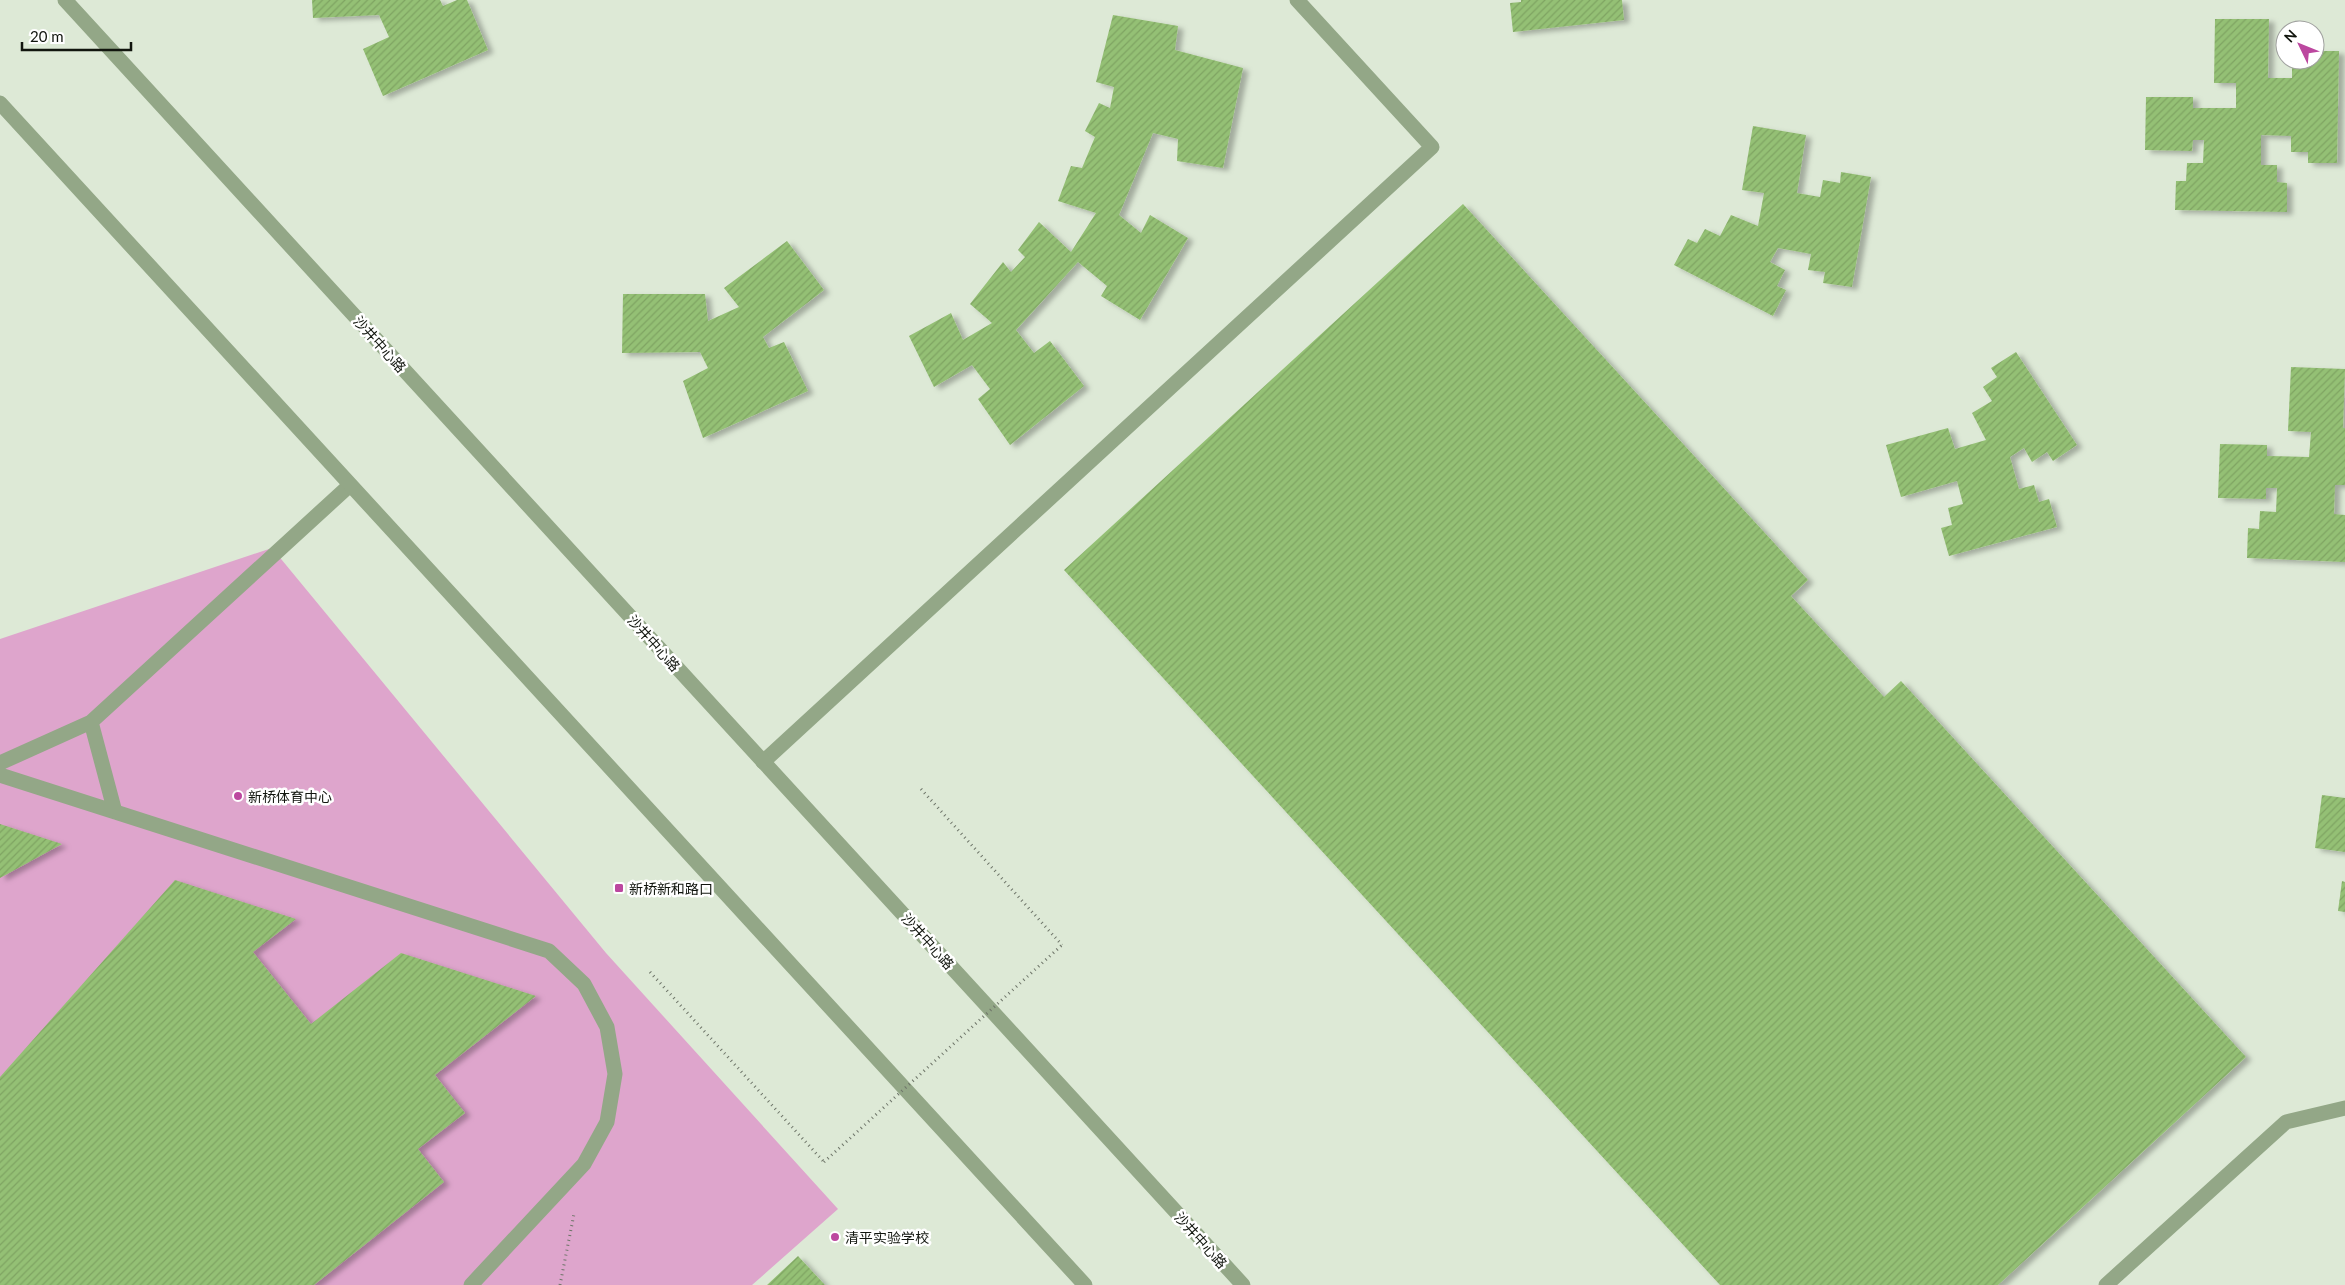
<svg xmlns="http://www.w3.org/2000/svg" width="2345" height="1285" font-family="Lato,'Noto Sans SC',sans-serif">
  <defs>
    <pattern id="building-hatch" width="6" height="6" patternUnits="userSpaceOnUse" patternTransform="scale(1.25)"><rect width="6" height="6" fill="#94c074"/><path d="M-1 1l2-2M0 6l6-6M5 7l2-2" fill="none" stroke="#7fa463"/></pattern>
    <filter id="shadow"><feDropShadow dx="5.5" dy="3" stdDeviation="2.5" flood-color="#0004"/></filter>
  </defs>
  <rect width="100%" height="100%" fill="#dde9d6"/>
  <!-- garden -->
  <path fill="#dea5cc" d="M272,548L606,953L838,1209L752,1285H0V639Z"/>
  <!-- building -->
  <path fill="url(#building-hatch)" filter="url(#shadow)" d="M312,0H440L443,6L457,0H467L488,50L383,96L363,49L389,37L379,15L313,18Z
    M1521,0H1622L1624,20L1513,32L1510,3L1521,2Z
    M1113,15L1178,26L1175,50L1243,68L1223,168L1177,161L1178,139L1153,133L1119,215L1141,233L1150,215L1188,238L1140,320L1101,296L1107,286L1078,262L1016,330L1034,353L1050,341L1084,386L1010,445L978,399L990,389L972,365L934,387L909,336L951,313L963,340L992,323L970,304L1003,262L1011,272L1025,257L1018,250L1039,222L1071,252L1096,213L1058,201L1071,166L1082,168L1095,137L1085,131L1099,103L1110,108L1114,87L1096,82Z
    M2215,19H2269L2268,78H2292V62L2315,60V51H2339L2337,163H2308V152H2291V136L2261,135V165H2277V182L2287,183V212L2175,210L2176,181H2186L2187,163H2203L2204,140H2193L2192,151L2145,150L2146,97H2193V108H2236V83H2214Z
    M1753,126L1806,135L1797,193L1820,197L1823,180L1840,183L1841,172L1871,177L1852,287L1823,283L1825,272L1808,270L1811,254L1778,248L1770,262L1785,270L1777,286L1786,290L1773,316L1674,265L1688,239L1697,243L1705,229L1720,236L1731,215L1758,226L1764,193L1742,190Z
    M1463,204L1808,580L1791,596L1884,697L1901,681L2246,1057L1998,1285H1720L1064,570Z
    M787,241L824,290L763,337L769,348L784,342L808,391L703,438L683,381L708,368L700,352L622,353L623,294H705L708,321L739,307L724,288Z
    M2016,352L2077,445L2053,461L2047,452L2032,462L2024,448L2010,457L2019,489L2034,485L2039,502L2049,499L2057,527L1949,556L1941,528L1952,525L1948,508L1963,504L1957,481L1901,497L1886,445L1948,428L1955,449L1986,440L1972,413L1992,401L1983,387L1997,377L1991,368Z
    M2291,367L2345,369L2343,428H2345V485H2335L2334,514L2345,515V562L2247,558L2248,528L2259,529L2260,511L2276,512L2277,488H2266V499L2218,498L2220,444L2267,445V456L2309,457L2311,432L2288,431Z
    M2322,795L2345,798V852L2315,848Z
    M0,824L62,844L0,878Z
    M175,880L296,919L253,952L311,1024L401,953L536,996L435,1075L465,1113L418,1149L444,1182L314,1285H0V1077Z
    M2342,881L2345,882V912L2338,911Z
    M798,1256L825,1285H767Z"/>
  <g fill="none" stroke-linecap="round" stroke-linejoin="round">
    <!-- path -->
    <path stroke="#6e7569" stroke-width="3" stroke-dasharray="1 4" stroke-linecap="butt" d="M921,789L1062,945
      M650,972L824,1162
      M560,1285L574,1214"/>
    <!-- service -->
    <path stroke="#93a787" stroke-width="15" d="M91,722L115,812
      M0,763L91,722L350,485
      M0,775L549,951L584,984L607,1027L615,1074L607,1122L584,1164L471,1285"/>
    <!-- minor -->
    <path stroke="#93a787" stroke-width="15" d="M763,762L1432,147L1297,0
      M2106,1285L2286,1122L2345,1108"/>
    <!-- tertiary -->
    <path stroke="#93a787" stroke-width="15" d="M65,0L1243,1285
      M0,103L1085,1285"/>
    <!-- path-bridge -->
    <path stroke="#6e7569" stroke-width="3" stroke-dasharray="1 4" stroke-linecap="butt" d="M824,1162L1062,945"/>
  </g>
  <!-- markers -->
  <g fill="#bc479f" stroke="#fff" stroke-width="2">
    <circle cx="238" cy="796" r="5"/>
    <rect x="614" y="883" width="10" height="10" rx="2.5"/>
    <circle cx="835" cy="1237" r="5"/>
  </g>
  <g text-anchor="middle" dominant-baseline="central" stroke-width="5" stroke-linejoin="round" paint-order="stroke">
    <!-- street labels -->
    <g font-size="14" fill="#11150e" stroke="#fff">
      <text transform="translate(380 344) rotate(48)">沙井中心路</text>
      <text transform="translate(654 643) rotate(48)">沙井中心路</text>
      <text transform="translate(928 941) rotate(48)">沙井中心路</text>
      <text transform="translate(1201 1240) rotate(48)">沙井中心路</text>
    </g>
    <!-- poi labels -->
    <g font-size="14" fill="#11150e" stroke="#fff" text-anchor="start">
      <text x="248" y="796">新桥体育中心</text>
      <text x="629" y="888">新桥新和路口</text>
      <text x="845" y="1237">清平实验学校</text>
    </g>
  </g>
  <!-- north arrow -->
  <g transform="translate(2300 45) rotate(313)"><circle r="24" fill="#ffffff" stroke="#a0a19f"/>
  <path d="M0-4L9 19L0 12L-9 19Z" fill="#bc479f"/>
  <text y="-8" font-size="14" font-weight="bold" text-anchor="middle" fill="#11150e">N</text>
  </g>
  <!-- scale -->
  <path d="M22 42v8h109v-8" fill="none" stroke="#11150e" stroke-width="2.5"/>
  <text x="30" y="42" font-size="15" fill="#11150e" stroke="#ffffff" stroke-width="4" paint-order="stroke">20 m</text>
</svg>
